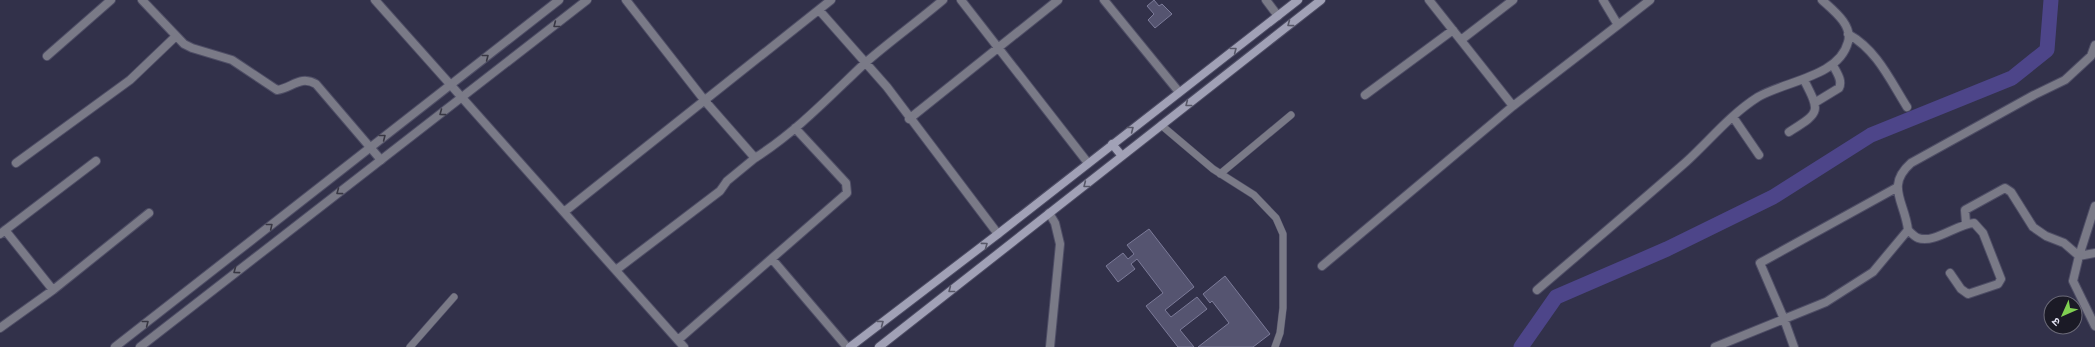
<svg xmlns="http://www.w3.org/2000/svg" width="2095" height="347" font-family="'Source Sans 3','Noto Sans Devanagari',sans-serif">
  <rect width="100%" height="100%" fill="#32314a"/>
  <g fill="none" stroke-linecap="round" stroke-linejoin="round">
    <!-- canal -->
    <path stroke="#4d4589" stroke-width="15" d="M1521,347L1556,297L1667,249L1773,197L1871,135L2012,78L2047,50L2051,0"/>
  </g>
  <!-- building -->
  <path fill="#555470" stroke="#7c7b99" d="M1154,0L1159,6L1162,4L1172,14L1155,28L1148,20L1154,14L1147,6Z
    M1149,229L1194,287L1165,310L1171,317L1197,297L1207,309L1180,330L1194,347H1178L1146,306L1163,293L1137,259L1131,264L1135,269L1118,282L1106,266L1123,253L1128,259L1134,254L1127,245Z
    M1225,276L1270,334L1253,347H1198L1229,323L1212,301L1210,303L1203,294Z"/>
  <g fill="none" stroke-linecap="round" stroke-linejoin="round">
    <defs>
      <path id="service" d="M1161,125L1213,169L1254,195L1276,218L1283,234V308L1280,333L1275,347
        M1220,174L1291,115
        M410,347L454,297"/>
      <path id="minor" d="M142,0L184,44L192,48L232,60L277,90C292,88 300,75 316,84L381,160
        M375,0L684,347
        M961,0L1088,163
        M1104,0L1179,92
        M1266,0L1278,16
        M1603,0L1618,25L1650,0
        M819,10L887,87L998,234
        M1848,34C1877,50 1890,80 1907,107
        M1461,40L1513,0
        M47,56L111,0
        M1365,95L1453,30
        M1816,102L1839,88C1843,80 1836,72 1833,65
        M1513,106L1618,25
        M1733,117L1759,155
        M909,119L1058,0
        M1789,132C1820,112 1821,113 1804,80
        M755,158C796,132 829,97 864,64C889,42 917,22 943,0
        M16,163L130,80L175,37
        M1896,188L1760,263L1784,319L1826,302L1873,272L1908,230C1905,202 1885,186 1911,163L2034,95L2065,80L2091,56L2095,45
        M2095,206L2079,256L2073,281L2095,326
        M564,212L831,0
        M1049,213L1055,223L1060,244L1050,347
        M1966,223L1965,210L2005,188L2011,192L2033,227L2046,236L2064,243L2079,256L2095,253
        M5,230L53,290
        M1908,230C1911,233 1915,237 1918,238C1934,244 1957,224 1974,223L1983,233L2001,279L1998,284L1968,294L1961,289L1950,273
        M0,234L96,161
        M772,259L847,347
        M1322,266L1513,106L1429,0
        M616,270L720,191L727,181L755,158L705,101L626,0
        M1537,290C1587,247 1637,205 1686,162C1710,140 1731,114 1758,97C1785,81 1839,77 1848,42C1853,25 1833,10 1822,0
        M0,328L53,290L149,213
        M678,340L847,193L846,183L795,128
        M1715,347L1784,319L1794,347"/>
      <path id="tertiary" d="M115,347L559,0
        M140,347L587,0"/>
      <path id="secondary" d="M1112,144L1122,156
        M850,347L998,234L1298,0
        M879,347L1321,0"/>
    </defs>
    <!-- service casing -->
    <use href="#service" stroke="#4e4d65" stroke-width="8"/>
    <!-- minor casing -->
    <use href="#minor" stroke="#4e4d65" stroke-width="10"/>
    <!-- tertiary casing -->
    <use href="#tertiary" stroke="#4e4d65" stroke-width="10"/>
    <!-- secondary casing -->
    <use href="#secondary" stroke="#4e4d65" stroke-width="10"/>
    <!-- service -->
    <use href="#service" stroke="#7a7a87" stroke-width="7"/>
    <!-- minor -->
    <use href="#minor" stroke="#7a7a87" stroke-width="8"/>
    <!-- tertiary -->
    <use href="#tertiary" stroke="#7a7a87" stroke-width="8"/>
    <!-- secondary -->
    <use href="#secondary" stroke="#a1a1b6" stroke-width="8"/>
  </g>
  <!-- one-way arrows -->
  <defs><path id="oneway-chevron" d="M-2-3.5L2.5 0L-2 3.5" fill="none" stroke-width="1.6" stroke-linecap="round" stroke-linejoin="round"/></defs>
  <g stroke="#575767">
    <use href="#oneway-chevron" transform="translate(1290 24) rotate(143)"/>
    <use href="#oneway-chevron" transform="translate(1234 50) rotate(-38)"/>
    <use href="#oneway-chevron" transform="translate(1188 104) rotate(142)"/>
    <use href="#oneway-chevron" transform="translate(1131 129) rotate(-38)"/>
    <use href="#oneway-chevron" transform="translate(1086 185) rotate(142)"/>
    <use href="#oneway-chevron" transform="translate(985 245) rotate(-37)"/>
    <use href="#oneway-chevron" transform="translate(951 290) rotate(142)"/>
    <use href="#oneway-chevron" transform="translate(881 323) rotate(-37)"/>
  </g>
  <g stroke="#383743">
    <use href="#oneway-chevron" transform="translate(556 25) rotate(142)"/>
    <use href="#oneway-chevron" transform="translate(486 57) rotate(-38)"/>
    <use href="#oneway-chevron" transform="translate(442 113) rotate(143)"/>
    <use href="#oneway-chevron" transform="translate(383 137) rotate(-38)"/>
    <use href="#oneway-chevron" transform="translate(339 192) rotate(143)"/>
    <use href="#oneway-chevron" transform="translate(270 226) rotate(-39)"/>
    <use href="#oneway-chevron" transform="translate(236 271) rotate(143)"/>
    <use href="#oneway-chevron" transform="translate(146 323) rotate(-38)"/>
  </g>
  <!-- north arrow -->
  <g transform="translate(2063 315) rotate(225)"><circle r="19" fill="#1b1a26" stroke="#6b6a78"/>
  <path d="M0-3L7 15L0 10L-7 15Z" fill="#80d052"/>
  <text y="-6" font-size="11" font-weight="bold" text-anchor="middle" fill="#e3e3f3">उ</text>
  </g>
</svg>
